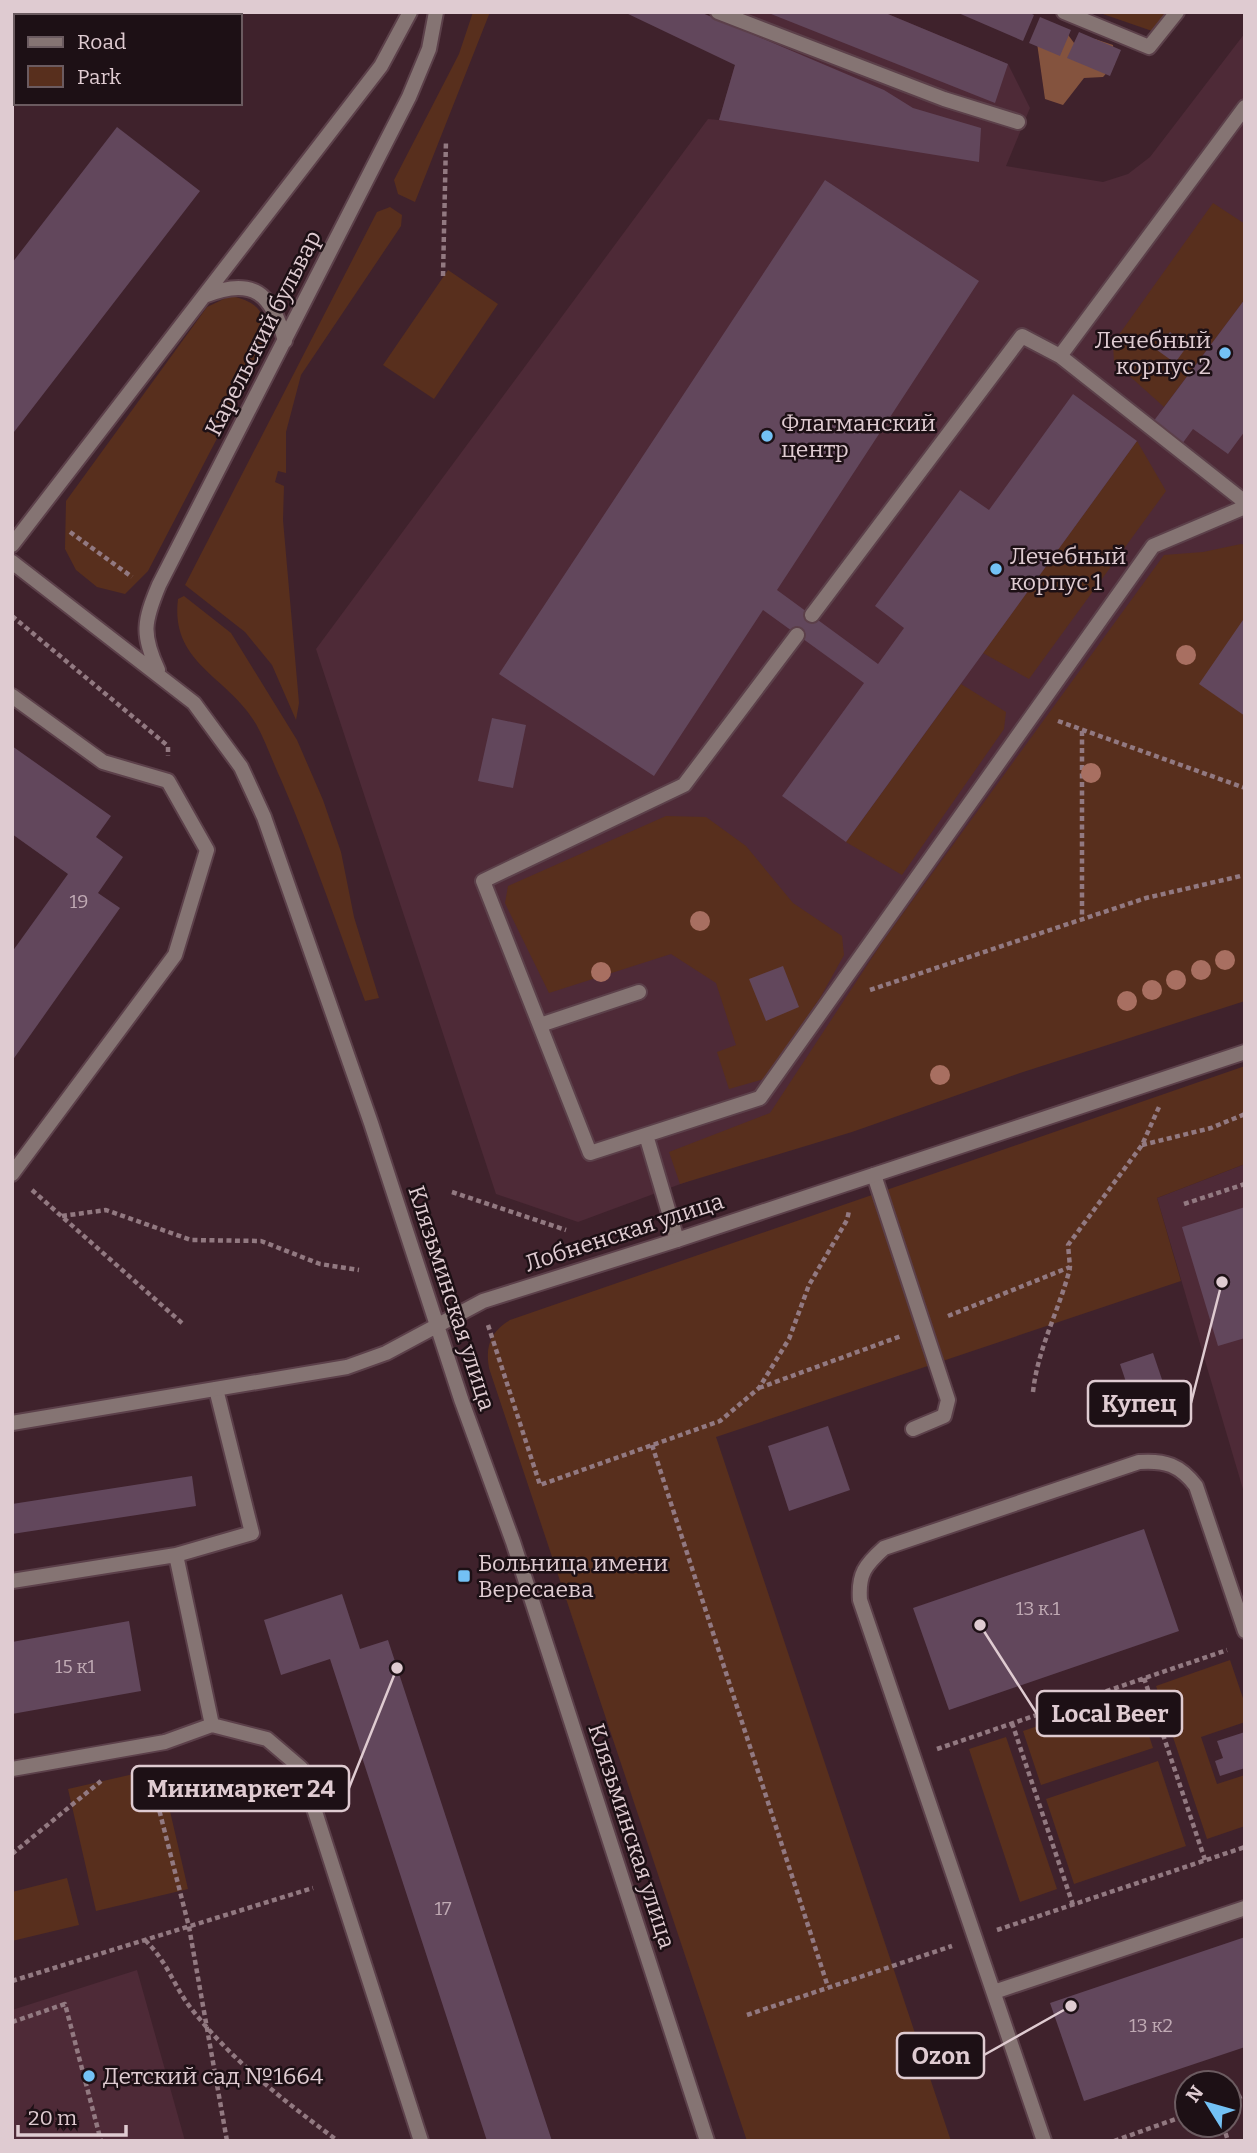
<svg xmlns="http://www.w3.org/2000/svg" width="1257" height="2153" font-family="Bitter,serif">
  <rect width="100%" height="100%" fill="#3f222c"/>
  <!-- built -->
  <path fill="#4e2a37" d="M749,12H883L1008,64L1030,108L1006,166L1103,182L1128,174L1150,157L1245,33V975L578,1222L496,1194L316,649L708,119L719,120L735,65L750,36Z
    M1245,1164V1496L1157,1198Z
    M137,1970L185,2141H12V2010Z"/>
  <!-- green -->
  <path fill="#582f1d" d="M473,12H490L415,202L398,194L394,180L459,54Z
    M1097,12H1167L1155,32Z
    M1213,203L1245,224V299L1164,407L1114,362L1113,343Z
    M390,207L402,215L401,226L301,375L286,432V473L278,471L275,482L284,486L283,520L299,703L296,720L272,665L245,632L185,585L377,212Z
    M448,270L498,304L434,399L383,365Z
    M230,296C264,302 270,320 262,352L148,571L125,594L97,587L76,570L65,549L66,501L207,307Z
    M1137,441L1166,491L1029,679L983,653Z
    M1241,544L1245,545V1001L1020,1073L852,1132L680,1184L669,1152L770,1113L883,941L1164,555L1203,552Z
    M184,596L231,633L297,740L323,800L341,852L354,917L379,998L365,1001C338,928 313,854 282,782C273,763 266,742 256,724C228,676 170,664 178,599Z
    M961,684L1006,712L1004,729L902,875L846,842Z
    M666,816L706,817L746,846L793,903L842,936L844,955L820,998L764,1079L729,1089L717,1052L736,1045L716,983L671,954L549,993L505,903L508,886Z
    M1245,1066V1164L1157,1198L1181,1281L716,1437L951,2141H747L489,1368C485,1346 491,1331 510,1320Z
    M1230,1660L1245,1704V1722L1201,1737L1217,1784L1245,1775V1826L1207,1839L1156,1686Z
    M1135,1693L1153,1748L1041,1785L1023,1731Z
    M1006,1737L1057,1889L1020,1902L969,1749Z
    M1158,1761L1186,1846L1074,1884L1046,1799Z
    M160,1768L188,1889L96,1911L68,1789Z
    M67,1878L79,1925L12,1941V1892Z"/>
  <!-- forest -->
  <path fill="#84533e" d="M1066,32L1077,47L1095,39L1113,45L1115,64L1103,77L1084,78L1063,105L1045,99L1037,43Z"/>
  <!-- building -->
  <path fill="#62475c" d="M624,12H700L884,90L913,108L981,128L979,162L719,120L735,65Z
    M766,12H883L1008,64L995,103Z
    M956,12H1028L1034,15L1023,41Z
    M1040,17L1071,30L1060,56L1029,43Z
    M1079,32L1121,50L1110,76L1067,58Z
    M117,127L200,191L14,432L12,263Z
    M825,180L979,281L777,590L878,664L904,628L875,606L960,490L989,510L1073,394L1137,441L846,842L782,796L864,683L763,610L654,776L499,674Z
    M1245,299V431L1228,454L1193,429L1182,444L1153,422Z
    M1170,332L1188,345L1175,363L1157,350Z
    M1245,617V716L1199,684Z
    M492,718L526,725L513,788L478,781Z
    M12,746L111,816L96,837L123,857L98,893L120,908L12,1061V952L68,874L12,834Z
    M783,966L799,1007L766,1021L749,979Z
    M1245,1207V1338L1218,1346L1182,1227Z
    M1153,1353L1173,1412L1140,1424L1120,1364Z
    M828,1426L850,1490L789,1511L768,1446Z
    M192,1476L196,1506L12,1534V1504Z
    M1144,1529L1179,1631L949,1710L913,1608Z
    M342,1594L360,1649L388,1640L552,2141H487L330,1659L281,1675L264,1620Z
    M129,1621L141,1691L12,1714V1642Z
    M1245,1732V1768L1220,1776L1215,1761L1223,1758L1217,1741Z
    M1245,1937V2047L1084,2101L1050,2003Z"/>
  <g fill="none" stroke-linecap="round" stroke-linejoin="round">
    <defs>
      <path id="service" d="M718,12L944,99L1018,122
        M1064,12L1149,47L1177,12
        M1245,107L1060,356L1245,502
        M812,615L1022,336L1060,356
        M797,635L684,785L483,881L590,1153L760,1098L1153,546L1245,507
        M12,696L103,762L168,781L207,850L175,955L12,1174
        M540,1025L639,992
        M646,1135L677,1240
        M874,1175L948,1400L944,1416L913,1429
        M176,1555L252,1533L216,1389
        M12,1581L176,1555L212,1725L165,1742L12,1769
        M212,1725L267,1739L301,1768L421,2141
        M994,1992L1245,1908
        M1044,2141L860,1600C858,1574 865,1565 884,1548L1139,1462C1165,1460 1180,1465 1196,1486L1245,1631"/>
      <path id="tertiary" d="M204,296C253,276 272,293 285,341
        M12,545L381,66L410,12
        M12,562L194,703L241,767L264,817L371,1123L461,1399L513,1542L707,2141
        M158,670C141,634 144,621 159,585L409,97L429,49L436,12
        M12,1423L347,1367L386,1353L483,1301L677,1240L1245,1052"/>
    </defs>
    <!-- service casing -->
    <use href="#service" stroke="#5c404a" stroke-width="18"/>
    <!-- tertiary casing -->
    <use href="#tertiary" stroke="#5c404a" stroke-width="18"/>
    <!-- path -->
    <path stroke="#927981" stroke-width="4.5" stroke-dasharray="5 3.5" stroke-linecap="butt" d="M443,276L446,140
      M70,532L132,577
      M12,616L168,746V756
      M1058,721L1245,788
      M1082,731V919
      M870,990L1146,898L1245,875
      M1142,1145L1211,1128L1245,1114
      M32,1190L183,1324
      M452,1192L566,1230
      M1184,1204L1245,1184
      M62,1216L106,1210L191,1240L261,1241L320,1264L359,1270
      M948,1316L1070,1267L1068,1245L1142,1145L1159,1107
      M488,1325L540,1485L720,1421L759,1388L789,1339L809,1285L847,1220L849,1211
      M759,1388L901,1336
      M1033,1392C1038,1347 1059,1311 1070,1268
      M652,1445L828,1987
      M1144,1678L1205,1860
      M1012,1723L1073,1905
      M937,1749L1227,1650
      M149,1770L189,1927L227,2141
      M12,1854L101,1781
      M997,1930L1245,1847
      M145,1940C169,1964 172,1983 190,2007C231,2060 284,2101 338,2141
      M12,1981L313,1888
      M747,2015L952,1946
      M12,2022L65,2004L101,2141
      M1229,2101L1245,2095
      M1223,2125L1228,2141
      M1114,2141L1187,2115"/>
    <!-- service -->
    <use href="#service" stroke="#857473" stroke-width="14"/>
    <!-- tertiary -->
    <use href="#tertiary" stroke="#857473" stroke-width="14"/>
  </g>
  <!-- trees -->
  <g fill="#a86f61">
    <circle cx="1186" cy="655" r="10"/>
    <circle cx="1091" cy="773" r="10"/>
    <circle cx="700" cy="921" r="10"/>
    <circle cx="1225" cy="960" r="10"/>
    <circle cx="1201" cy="970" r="10"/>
    <circle cx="601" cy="972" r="10"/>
    <circle cx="1176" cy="980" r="10"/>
    <circle cx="1152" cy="990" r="10"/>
    <circle cx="1127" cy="1001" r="10"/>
    <circle cx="940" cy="1075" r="10"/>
  </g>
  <!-- markers -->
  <g fill="#73c1f5" stroke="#1d1015" stroke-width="2.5">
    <circle cx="1225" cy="353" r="7"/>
    <circle cx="767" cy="436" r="7"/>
    <circle cx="996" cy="569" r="7"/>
    <rect x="457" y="1569" width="14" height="14" rx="3.5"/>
    <circle cx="89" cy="2076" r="7"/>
  </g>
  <g text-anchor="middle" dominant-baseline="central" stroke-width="5" stroke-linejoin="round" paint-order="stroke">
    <!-- number labels -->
    <g font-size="19" fill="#c0aab4">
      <text x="79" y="901">19</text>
      <text x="1038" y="1608">13 к.1</text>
      <text x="75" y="1666">15 к1</text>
      <text x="443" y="1908">17</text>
      <text x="1151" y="2025">13 к2</text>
    </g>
    <!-- street labels -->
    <g font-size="23" fill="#dfcbd1" stroke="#1d1015">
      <text transform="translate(263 333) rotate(-63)">Карельский бульвар</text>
      <text transform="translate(624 1232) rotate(-18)">Лобненская улица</text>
      <text transform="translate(452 1298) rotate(72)">Клязьминская улица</text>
      <text transform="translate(632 1836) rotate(72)">Клязьминская улица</text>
    </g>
    <!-- poi labels -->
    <g font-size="23" fill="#dfcbd1" stroke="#1d1015" text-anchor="start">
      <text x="1211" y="340" text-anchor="end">Лечебный<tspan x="1211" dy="26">корпус 2</tspan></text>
      <text x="781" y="423">Флагманский<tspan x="781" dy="26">центр</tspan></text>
      <text x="1010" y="556">Лечебный<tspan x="1010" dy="26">корпус 1</tspan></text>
      <text x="478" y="1563">Больница имени<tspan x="478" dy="26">Вересаева</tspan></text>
      <text x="103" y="2076">Детский сад №1664</text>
    </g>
  </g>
  <!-- callouts -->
  <path fill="none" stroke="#dfcbd1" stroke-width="2.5" d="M1222 1282L1191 1403M980 1625L1037 1714M397 1668L349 1788M1071 2006L984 2055"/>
  <g fill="#dfcbd1" stroke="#1d1015" stroke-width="2.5">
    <circle cx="1222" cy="1282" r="7"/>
    <circle cx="980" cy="1625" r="7"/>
    <circle cx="397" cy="1668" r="7"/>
    <circle cx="1071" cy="2006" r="7"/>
  </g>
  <g fill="#1d1015" stroke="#dfcbd1" stroke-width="2.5">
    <rect x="1088" y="1381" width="103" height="45" rx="7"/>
    <rect x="1037" y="1691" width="145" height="45" rx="7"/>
    <rect x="132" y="1766" width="217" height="45" rx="7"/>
    <rect x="897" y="2033" width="87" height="45" rx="7"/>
  </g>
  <g font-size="24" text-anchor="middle" font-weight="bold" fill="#dfcbd1">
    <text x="1139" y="1412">Купец</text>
    <text x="1110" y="1722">Local Beer</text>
    <text x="241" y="1797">Минимаркет 24</text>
    <text x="941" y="2064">Ozon</text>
  </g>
  <!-- border -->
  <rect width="1257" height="2153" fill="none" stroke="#dfcbd1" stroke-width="28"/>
  <!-- legend -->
  <rect x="14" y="14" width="228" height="91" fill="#1d1015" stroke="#6b5b60" stroke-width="2"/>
  <rect x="28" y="37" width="35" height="10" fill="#857473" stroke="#6b5b60" stroke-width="2"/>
  <text x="77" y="49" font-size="21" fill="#dfcbd1">Road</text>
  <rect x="28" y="66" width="35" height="21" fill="#582f1d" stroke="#6b5b60" stroke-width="2"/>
  <text x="77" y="84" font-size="21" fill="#dfcbd1">Park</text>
  <!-- north arrow -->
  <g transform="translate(1208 2104) rotate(307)"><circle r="33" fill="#1d1015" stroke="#6b5b60" stroke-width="2"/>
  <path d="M0-5L12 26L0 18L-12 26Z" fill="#73c1f5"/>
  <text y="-10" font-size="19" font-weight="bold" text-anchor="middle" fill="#dfcbd1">N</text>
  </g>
  <!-- scale -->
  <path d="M18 2125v10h108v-10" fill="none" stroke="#dfcbd1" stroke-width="3.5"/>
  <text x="28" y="2125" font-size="21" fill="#dfcbd1" stroke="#1d1015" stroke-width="5" paint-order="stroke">20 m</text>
</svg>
